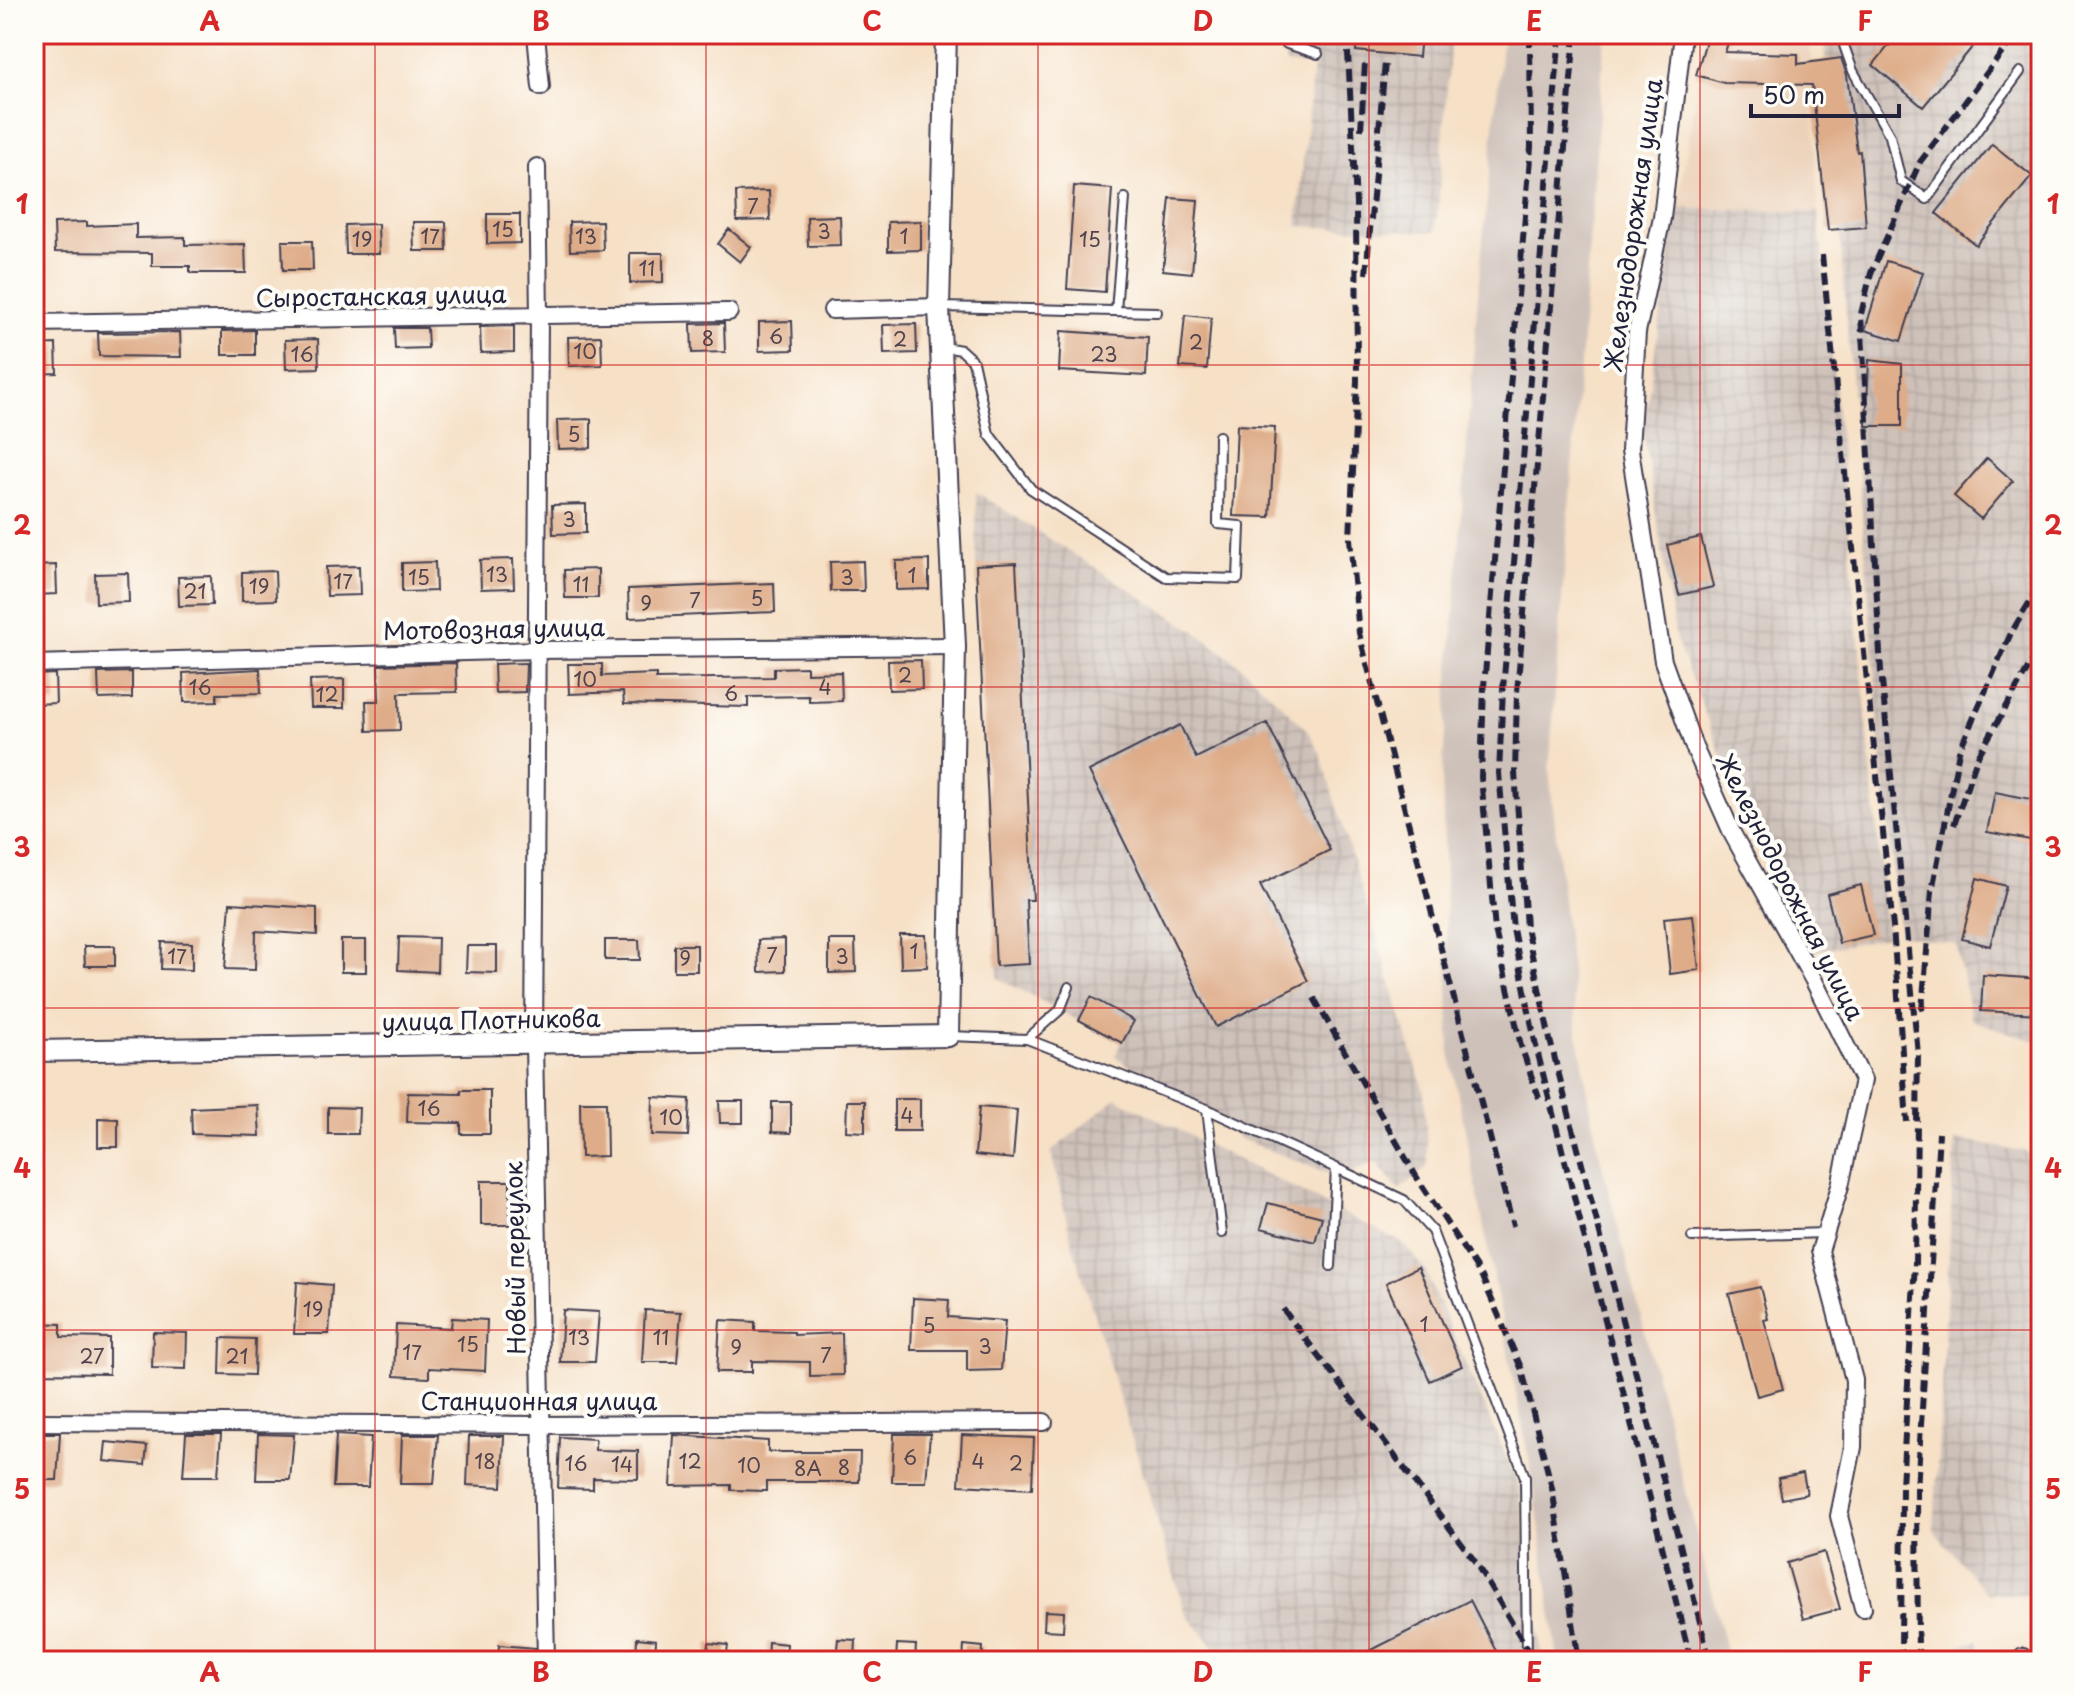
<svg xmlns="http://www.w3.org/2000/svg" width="2075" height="1695" font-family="'Playpen Sans',sans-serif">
  <defs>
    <pattern id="industrial-grid" width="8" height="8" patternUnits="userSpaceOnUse" patternTransform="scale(2)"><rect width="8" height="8" fill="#cec1b9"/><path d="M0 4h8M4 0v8" fill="none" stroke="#b1a6a0"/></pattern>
  </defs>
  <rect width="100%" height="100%" fill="#fdfcf7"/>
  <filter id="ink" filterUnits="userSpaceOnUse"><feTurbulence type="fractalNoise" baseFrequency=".0125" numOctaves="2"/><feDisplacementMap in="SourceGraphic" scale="16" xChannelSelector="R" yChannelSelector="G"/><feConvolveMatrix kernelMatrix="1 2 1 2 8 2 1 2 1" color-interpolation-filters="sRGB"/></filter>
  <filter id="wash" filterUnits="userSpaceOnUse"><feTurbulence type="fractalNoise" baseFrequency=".006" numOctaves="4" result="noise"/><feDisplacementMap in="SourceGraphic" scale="32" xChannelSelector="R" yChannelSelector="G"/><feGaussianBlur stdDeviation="1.8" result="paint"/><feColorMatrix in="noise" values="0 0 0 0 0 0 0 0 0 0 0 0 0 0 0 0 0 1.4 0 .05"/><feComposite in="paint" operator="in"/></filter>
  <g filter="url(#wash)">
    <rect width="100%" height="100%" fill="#f6e0c6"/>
    <!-- built -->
    <path fill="#ecd1b9" d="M1706,34H1810L1818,212L1677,208Z"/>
    <!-- industrial -->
    <path fill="url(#industrial-grid)" d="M1288,34H1451L1436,232L1297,226L1313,66L1285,63Z
      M1824,34H1872L1882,38L1884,34H2041V1043L1971,1020L1956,944L1900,935L1884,789Z
      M1677,208L1818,212L1887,937L1810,952L1755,841L1676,640L1643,431Z
      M976,492L1195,631L1243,668L1307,730L1320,753L1424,1092L1428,1166L1399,1190L1376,1162L1339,1177L1243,1140L1115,1056L1121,1043L998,978L976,565Z
      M1116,1098L1402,1243L1424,1268L1519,1486L1542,1661H1226L1186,1614L1072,1243L1051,1152Z
      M1955,1140L2041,1154V1596L1987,1593L1934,1531Z
      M1978,1640L1982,1661H1914Z"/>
    <!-- railway -->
    <path fill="#cec1b9" d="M1503,34H1605L1549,771L1578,1036L1598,1149L1729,1661H1558L1533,1480L1450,1053L1442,776L1479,281Z"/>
    <g id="blocks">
      <!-- building -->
      <path fill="#deac88" d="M1357,34H1421L1419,57L1356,51Z
        M1708,34H1731L1725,52L1798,54V64L1841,58L1847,75L1857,152L1860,151L1866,227L1828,230L1812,85L1724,83L1696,75Z
        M1898,34H1983L1923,107L1873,65Z
        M1992,144L2032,176L1976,245L1936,213Z
        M1074,186L1112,189L1105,292L1067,289Z
        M769,191L770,220L737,221L736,192Z
        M1170,198L1198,200L1192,273L1163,270Z
        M487,214H520V243L487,244Z
        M840,216L841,245L808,246L807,217Z
        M602,221L603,250L570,251L569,222Z
        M921,221V250L888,251V222Z
        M87,222V226L136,224V238L185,237V245L245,244L246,273H190V266H152V253L55,252L54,223Z
        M413,222H446L447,251H414Z
        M378,224L379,254H346L345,225Z
        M729,229L751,247L740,262L718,244Z
        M282,241H312L313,270H283Z
        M630,253H663V282L630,283Z
        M1886,261L1923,272L1901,341L1865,330Z
        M1185,315L1211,318L1207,369L1180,367Z
        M792,321L793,350L759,351V322Z
        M724,323L725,352L692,353L691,324Z
        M916,324L917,353L884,354L883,325Z
        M514,326V352L481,353L480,327Z
        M394,328H427L428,348L395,349Z
        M255,330V355H222V331Z
        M1061,331L1148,337L1146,376L1059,371Z
        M180,332L181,357L99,356L98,333Z
        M601,336L602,365L569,366L568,337Z
        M318,339L319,368L286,369L285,340Z
        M56,344L57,373L34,374V345Z
        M1869,360L1902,364V426H1866Z
        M591,419V448L558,449L557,420Z
        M1237,425L1275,427L1270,517L1233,516Z
        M1987,458L2013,481L1981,519L1954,496Z
        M586,504V533L553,534L552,505Z
        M1701,537L1713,587L1679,595L1667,545Z
        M513,559L514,588L481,589L480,560Z
        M929,560V589L896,590V561Z
        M863,561L864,591H831L830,562Z
        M435,562L436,591L402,592V563Z
        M1016,563L1033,900H1026L1029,964L996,966L976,565Z
        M56,565L57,594L34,595V566Z
        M359,566L360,595L327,596L326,567Z
        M598,569V598H565L564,570Z
        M275,571L276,600L242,601V572Z
        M128,573L129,602L96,603L95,574Z
        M211,576L212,605L179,606L178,577Z
        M774,583L775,612L629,618L628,589Z
        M921,660L922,689L889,690L888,661Z
        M456,663L457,692L399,693L400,730L367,731L366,701H379L378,665Z
        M526,663L525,692L495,693L494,664Z
        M568,664H602V676L656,674V679L774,677V668L807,667V673L841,672L842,701L809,702V696L748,697V707L624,704L623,692L569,694Z
        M260,669L261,693L217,694V701L184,702L183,673Z
        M132,672V698L99,699L98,673Z
        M55,674L56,703L34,704V675Z
        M344,679V708H311L310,680Z
        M1267,723L1330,850L1260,885L1308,981L1216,1027L1089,771L1180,725L1196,758Z
        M1995,792L2041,801V842L1987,832Z
        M1977,878L2006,886L1990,946L1962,939Z
        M1861,885L1873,935L1839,943L1827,894Z
        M230,903L317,908V935L256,931L255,970L225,969Z
        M1693,915L1699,970L1670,974L1664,918Z
        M900,935H926L927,967L901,968Z
        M399,937L438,938L437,972L398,970Z
        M785,939V971L759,972L758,940Z
        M341,940H366V972H341Z
        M605,940H639L640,960H605Z
        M829,940H855L856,972L829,973Z
        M162,942L192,943V970L161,969Z
        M674,945H697V971H674Z
        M84,946H115V966H85Z
        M467,946H497V973L466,972Z
        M1983,975L2041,979V1014L1981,1011Z
        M1091,997L1134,1021L1122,1043L1079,1020Z
        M461,1090H490V1134H461V1123L407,1122L408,1093L461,1094Z
        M653,1097L690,1099L688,1136L652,1135Z
        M894,1099H920V1131H894Z
        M719,1101H743V1123H720Z
        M847,1101H865V1132L846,1131Z
        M580,1102H606L607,1156L581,1157Z
        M772,1102H791V1133L772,1132Z
        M258,1105L260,1136L192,1134L191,1108Z
        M328,1107L359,1108L358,1134H328Z
        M979,1107L1017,1110L1013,1159L975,1155Z
        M98,1118L118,1119V1147H98Z
        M481,1181H510V1225H481Z
        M1268,1203L1322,1217L1315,1242L1261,1228Z
        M1418,1267L1462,1366L1430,1381L1386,1283Z
        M297,1282L332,1285L329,1334H294Z
        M1760,1287L1768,1319L1764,1320L1783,1389L1757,1396L1729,1294Z
        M913,1298L949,1300L948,1317L1005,1321L1001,1370L967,1371V1350H911Z
        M563,1310L599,1312L595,1362H560Z
        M645,1310L681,1312L677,1362H642Z
        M452,1318L487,1320L485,1371L429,1368V1378L394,1376L396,1325L451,1328Z
        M720,1320L755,1322V1331L794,1332V1335L842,1333L843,1375L810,1376V1362L752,1361V1372H717Z
        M34,1323L61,1324V1337L109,1338V1374L34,1373Z
        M153,1332L187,1333L186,1369L152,1368Z
        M221,1338L255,1339L254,1375L220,1374Z
        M34,1433H60L57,1480H34Z
        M186,1434H221L218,1476H183Z
        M258,1434L294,1435L290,1480H256Z
        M894,1434H930L926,1482H892Z
        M336,1435L371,1437L368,1487H333Z
        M402,1435H438L434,1484H400Z
        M674,1435L768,1441V1452H860L859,1482H766V1491L731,1490V1485L671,1486Z
        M962,1435L1034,1438L1032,1489L959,1485Z
        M469,1436H504L502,1487L467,1485Z
        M560,1437L595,1439V1450L638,1451V1479L593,1478V1489L558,1488Z
        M106,1442L147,1446L145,1465L104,1461Z
        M1803,1473L1807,1494L1782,1499L1778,1478Z
        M1824,1552L1840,1609L1803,1619L1787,1563Z
        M1470,1600L1501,1661H1350Z
        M1045,1611L1064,1612L1063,1631L1044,1630Z
        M637,1638L656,1640L655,1659L636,1657Z
        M838,1639L856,1640L855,1659L836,1658Z
        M768,1642L787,1644L786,1661H767Z
        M709,1643L728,1645L726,1661H707Z
        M897,1644L916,1645L915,1661H896Z
        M499,1645L535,1648V1661H498Z
        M964,1645L983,1647L982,1661H963Z"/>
    </g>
  </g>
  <g filter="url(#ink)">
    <use href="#blocks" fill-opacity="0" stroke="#423e50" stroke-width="2"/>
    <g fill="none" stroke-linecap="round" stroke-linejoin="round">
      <defs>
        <path id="service" d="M1274,34L1287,44L1318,54
          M1840,34L1853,71L1890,136L1901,181L1927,199L2020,72
          M940,307L1157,312
          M1116,311L1125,198
          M944,347L961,350L973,361L989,434L1031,489L1166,577L1238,579L1240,526L1218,524L1219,436
          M949,1036L1027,1039L1207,1109L1336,1168L1331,1266
          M1027,1039L1060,1010L1069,987
          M1207,1109L1222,1233
          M1336,1168L1404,1200L1432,1231L1525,1477L1527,1661
          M1692,1237L1825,1233"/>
        <path id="minor" d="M536,34L541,87
          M1683,34L1662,218L1637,332L1630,450L1663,661L1694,747L1733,835L1813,979L1863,1080L1840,1186L1820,1251L1854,1380L1853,1447L1839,1516L1863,1608
          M537,167L539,317L534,1045L546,1661
          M832,310L939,307
          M34,323L729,312
          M34,664L538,650L955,646
          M34,1422L541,1425L1044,1422
          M2023,1657L2024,1661"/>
        <path id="tertiary" d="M34,1051L948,1036L955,646L939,307L946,34"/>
      </defs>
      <!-- service casing -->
      <use href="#service" stroke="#423e50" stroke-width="12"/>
      <!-- minor casing -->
      <use href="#minor" stroke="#423e50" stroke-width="20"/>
      <!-- tertiary casing -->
      <use href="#tertiary" stroke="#423e50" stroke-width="24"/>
      <!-- service -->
      <use href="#service" stroke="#fff" stroke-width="8"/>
      <!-- minor -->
      <use href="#minor" stroke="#fff" stroke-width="16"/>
      <!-- tertiary -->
      <use href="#tertiary" stroke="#fff" stroke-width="20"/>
      <!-- rail -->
      <path stroke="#22223b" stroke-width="6" stroke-dasharray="12 6" stroke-linecap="butt" d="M1347,34L1356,204L1357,381L1350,539L1359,633L1513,1226
        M1530,34L1531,147L1484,686L1481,777L1495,930L1521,1046L1539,1098
        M1560,34L1503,689L1499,773L1513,929L1535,1042L1691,1661
        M1575,34L1517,692L1515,773L1526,927L1550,1040L1710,1661
        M1361,130L1365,62
        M1822,255L1893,927L1907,1122
        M1366,274L1385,63
        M1954,825L1977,758L2041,646
        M1314,998L1416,1176L1482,1277L1522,1370L1552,1488L1579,1661
        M1922,1010L1932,891L1959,751L2011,633L2041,583
        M1283,1309L1474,1560L1535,1661
        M1901,1661L1902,1486L1915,1263L1918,1054L1881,671L1861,314L1871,273L1920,162L2016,34
        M1918,1661L1917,1490L1939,1133"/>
    </g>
  </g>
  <!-- grid -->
  <path fill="none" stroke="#d62828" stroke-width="2" stroke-opacity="0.55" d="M375,34V1661M706,34V1661M1038,34V1661M1369,34V1661M1700,34V1661M34,365H2041M34,687H2041M34,1008H2041M34,1330H2041"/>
  <g text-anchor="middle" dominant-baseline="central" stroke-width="8" stroke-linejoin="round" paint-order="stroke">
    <!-- number labels -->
    <g font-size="20" fill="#51444e">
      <text x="753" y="206">7</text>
      <text x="503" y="229">15</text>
      <text x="824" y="231">3</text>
      <text x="430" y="236">17</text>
      <text x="586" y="236">13</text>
      <text x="904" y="236">1</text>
      <text x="362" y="239">19</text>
      <text x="1090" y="239">15</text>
      <text x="647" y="268">11</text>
      <text x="776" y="336">6</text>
      <text x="708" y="338">8</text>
      <text x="900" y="339">2</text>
      <text x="1196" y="342">2</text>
      <text x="585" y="351">10</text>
      <text x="302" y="354">16</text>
      <text x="1104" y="354">23</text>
      <text x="574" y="434">5</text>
      <text x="569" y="519">3</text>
      <text x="497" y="574">13</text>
      <text x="912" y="575">1</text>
      <text x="419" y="577">15</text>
      <text x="847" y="577">3</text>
      <text x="343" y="581">17</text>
      <text x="581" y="584">11</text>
      <text x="259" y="586">19</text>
      <text x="195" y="591">21</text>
      <text x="757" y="598">5</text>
      <text x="695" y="600">7</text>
      <text x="646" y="603">9</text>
      <text x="905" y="675">2</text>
      <text x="585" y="679">10</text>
      <text x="200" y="687">16</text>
      <text x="825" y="687">4</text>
      <text x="731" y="693">6</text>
      <text x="327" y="694">12</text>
      <text x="914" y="951">1</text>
      <text x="772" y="955">7</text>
      <text x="177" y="956">17</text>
      <text x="842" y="956">3</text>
      <text x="685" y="958">9</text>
      <text x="429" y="1108">16</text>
      <text x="907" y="1115">4</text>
      <text x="671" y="1117">10</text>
      <text x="313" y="1309">19</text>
      <text x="1424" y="1324">1</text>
      <text x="929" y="1325">5</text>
      <text x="579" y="1337">13</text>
      <text x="661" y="1337">11</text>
      <text x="468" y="1344">15</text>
      <text x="985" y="1346">3</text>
      <text x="736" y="1347">9</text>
      <text x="412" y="1352">17</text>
      <text x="826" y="1355">7</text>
      <text x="92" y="1356">27</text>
      <text x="237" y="1356">21</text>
      <text x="910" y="1457">6</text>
      <text x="485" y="1461">18</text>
      <text x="690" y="1461">12</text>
      <text x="978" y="1461">4</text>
      <text x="576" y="1463">16</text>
      <text x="1016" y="1463">2</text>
      <text x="622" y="1464">14</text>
      <text x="749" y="1465">10</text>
      <text x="844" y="1467">8</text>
      <text x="808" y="1468">8А</text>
    </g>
    <!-- street labels -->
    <g font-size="24" fill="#22223b" stroke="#fdfcf7">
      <text transform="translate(1632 225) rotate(-82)">Железнодорожная улица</text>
      <text transform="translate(381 295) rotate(-1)">Сыростанская улица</text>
      <text transform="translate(494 628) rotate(-1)">Мотовозная улица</text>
      <text transform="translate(1791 886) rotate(63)">Железнодорожная улица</text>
      <text transform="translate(491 1019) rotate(-1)">улица Плотникова</text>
      <text transform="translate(514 1258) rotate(-91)">Новый переулок</text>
      <text x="539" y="1400">Станционная улица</text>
    </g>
  </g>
  <!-- margin -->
  <rect width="2075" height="1695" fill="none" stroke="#fdfcf7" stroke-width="88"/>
  <!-- scale -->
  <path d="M1751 104v12h148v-12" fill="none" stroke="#22223b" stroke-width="4"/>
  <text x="1763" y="104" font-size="24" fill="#22223b" stroke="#fdfcf7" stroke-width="6" paint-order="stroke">50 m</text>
  <rect x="44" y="44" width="1987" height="1607" fill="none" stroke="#d62828" stroke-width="3"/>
  <g font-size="26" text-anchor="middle" font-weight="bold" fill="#d62828">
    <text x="210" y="31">A</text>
    <text x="541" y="31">B</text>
    <text x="872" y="31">C</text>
    <text x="1203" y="31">D</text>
    <text x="1534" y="31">E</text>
    <text x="1865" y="31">F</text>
    <text x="22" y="214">1</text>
    <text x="2053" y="214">1</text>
    <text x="22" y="535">2</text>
    <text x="2053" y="535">2</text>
    <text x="22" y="857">3</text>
    <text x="2053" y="857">3</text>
    <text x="22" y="1178">4</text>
    <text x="2053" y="1178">4</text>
    <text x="22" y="1499">5</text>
    <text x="2053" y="1499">5</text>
    <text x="210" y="1682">A</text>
    <text x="541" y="1682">B</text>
    <text x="872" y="1682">C</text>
    <text x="1203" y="1682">D</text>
    <text x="1534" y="1682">E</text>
    <text x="1865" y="1682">F</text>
  </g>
</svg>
